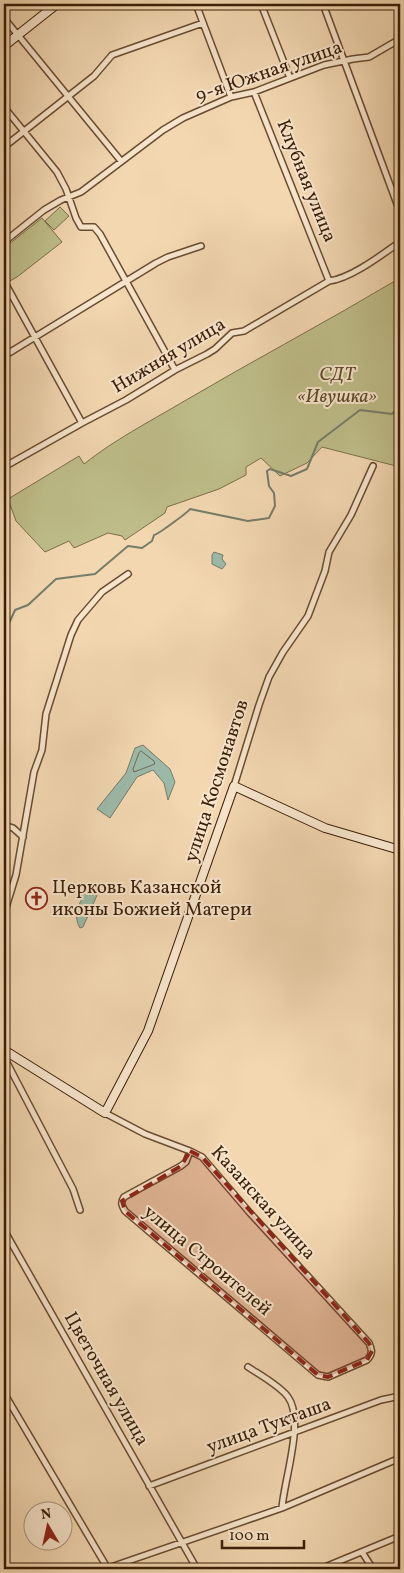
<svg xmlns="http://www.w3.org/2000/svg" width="404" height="1573" font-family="Vollkorn,serif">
  <rect width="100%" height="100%" fill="#f2d7b1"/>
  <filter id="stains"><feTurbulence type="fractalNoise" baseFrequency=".004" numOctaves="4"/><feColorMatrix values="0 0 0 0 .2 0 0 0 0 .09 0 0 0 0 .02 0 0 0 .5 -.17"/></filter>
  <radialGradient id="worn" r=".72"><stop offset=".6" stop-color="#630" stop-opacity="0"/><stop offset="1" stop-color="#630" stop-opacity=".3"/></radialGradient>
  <!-- garden -->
  <path fill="#bebd89" stroke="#7c6e48" d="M60,207L69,216L54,230L45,221Z
    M42,218L62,242L17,277L10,281C1,273 4,259 4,248Z
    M400,278V467L322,447L307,463L280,476L261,458L246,467V475L219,489L167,507L165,513L125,540L122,536L108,533L74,548L69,541L45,552L16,521L8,499L79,456L84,464C114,440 149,422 181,403C254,360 328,321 400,278Z"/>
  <!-- water -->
  <path fill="#9cbaa9" stroke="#757c68" d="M214,552L223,555L222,559L226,564L222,569L212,564V555Z
    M143,745L170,769L175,782L168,800L164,783L153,770L137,777L110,818L97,809L126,773L135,748Z
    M81,883L95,884L98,888V893L83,927L80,928C74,919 77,907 82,899L80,888Z"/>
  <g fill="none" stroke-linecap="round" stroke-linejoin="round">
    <!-- shore -->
    <path stroke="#6b6c58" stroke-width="1" d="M141,751L154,761L155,764L134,772L133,769L139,753Z"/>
    <!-- stream -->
    <path stroke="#757c68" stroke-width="2" d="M4,631L6,630L15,610L28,605L56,579L95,574L128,546L142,548L152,541L154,535C157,535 187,513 190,509L248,521L269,518L275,506L274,493L269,486L267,471L270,469L291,476L307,469L318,442L360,410L392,414L400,405"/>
    <defs>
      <path id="street" d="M196,4L231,97
        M261,4L290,78
        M323,4L400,212
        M4,18L121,161
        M254,92L329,281
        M4,107L57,172L66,189L76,218L81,227H94L100,234L175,370
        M4,147L94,76L112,55L203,23
        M4,242L44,210L61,200L81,192L163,130L183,118L231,97L254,92L324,65L353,59L369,57L400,39
        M4,281L82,423
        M4,356L156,263L168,257L201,246
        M4,467L82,423L126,400L175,370L207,354L215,349L232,333L244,331L329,281C350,279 383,254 400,242
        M234,786L259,705L269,677L283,652L308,616L325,571L329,552L351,515L373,466
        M4,825L13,828L23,837
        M4,914L16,875L34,772L42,750L46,714L71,635L78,620L102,592L128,574
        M4,1057L73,1189L80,1210
        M105,1113L145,1134L190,1151L202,1157L250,1213L369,1343C372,1350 373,1354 367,1360L328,1377L318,1375L125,1211C122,1206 120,1203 124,1197L181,1166L186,1162L190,1151
        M4,1230L197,1569
        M248,1367C260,1375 280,1386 288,1397C305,1420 284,1480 282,1508
        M4,1393L108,1569
        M149,1486L381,1400L400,1396
        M362,1552L373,1569
        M105,1569L282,1508L400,1458
        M320,1569L400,1536"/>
      <path id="secondary" d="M4,46L57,4
        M4,1050L105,1113L148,1031L234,786L325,828L400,850"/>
    </defs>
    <!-- street casing -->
    <use href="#street" stroke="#684c31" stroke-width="8"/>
    <!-- secondary casing -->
    <use href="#secondary" stroke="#3a1e06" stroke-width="10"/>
    <!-- street -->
    <use href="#street" stroke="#f7e5cc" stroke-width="5"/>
    <!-- secondary -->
    <use href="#secondary" stroke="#f7e5cc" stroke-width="8"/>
  </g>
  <!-- marked area -->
  <path fill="#8f2418" fill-opacity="0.2" stroke="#8f2418" stroke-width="4" stroke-dasharray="10 6" stroke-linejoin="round" d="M190,1151L202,1157L369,1343L372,1351L367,1360L328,1377L318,1375L125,1211L122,1201L181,1166Z"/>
  <!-- icons -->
  <defs>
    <symbol id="church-ring" viewBox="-11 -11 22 22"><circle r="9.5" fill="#f7e5cc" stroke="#8f2418" stroke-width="1.5"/><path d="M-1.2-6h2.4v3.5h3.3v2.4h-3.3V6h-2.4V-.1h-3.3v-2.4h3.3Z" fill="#8f2418"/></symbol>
  </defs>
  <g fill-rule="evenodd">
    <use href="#church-ring" x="24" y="886" width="25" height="25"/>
  </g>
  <g text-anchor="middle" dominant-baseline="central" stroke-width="4" stroke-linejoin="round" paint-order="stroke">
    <!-- street labels -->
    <g font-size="19" fill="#3a1e06" stroke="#f7e5cc">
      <text transform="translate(269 72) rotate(-19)">9-я Южная улица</text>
      <text transform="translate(306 181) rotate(68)">Клубная улица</text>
      <text transform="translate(169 356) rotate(-31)">Нижняя улица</text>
      <text transform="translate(217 781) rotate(-72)">улица Космонавтов</text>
      <text transform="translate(263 1203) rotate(48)">Казанская улица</text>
      <text transform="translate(207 1261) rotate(40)">улица Строителей</text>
      <text transform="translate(106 1379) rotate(60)">Цветочная улица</text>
      <text transform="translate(269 1426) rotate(-20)">улица Тукташа</text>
    </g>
    <!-- park labels -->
    <g font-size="19" font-style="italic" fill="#5b4627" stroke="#f7e5cc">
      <text x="337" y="375">СДТ<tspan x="337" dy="22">«Ивушка»</tspan></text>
    </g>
    <!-- poi labels -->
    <g font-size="19" fill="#3a1e06" stroke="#f7e5cc" text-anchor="start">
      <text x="52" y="888">Церковь Казанской<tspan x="52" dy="22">иконы Божией Матери</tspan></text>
    </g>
  </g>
  <!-- margin -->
  <rect width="404" height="1573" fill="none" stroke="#f2d7b1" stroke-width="20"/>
  <rect x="5" y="5" width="394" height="1563" fill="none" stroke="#3a1e06" stroke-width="2.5"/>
  <rect x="10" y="10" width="384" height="1553" fill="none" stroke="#3a1e06"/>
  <!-- north arrow -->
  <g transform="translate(48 1526) rotate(351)"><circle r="24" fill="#f7e5cc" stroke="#ab957d"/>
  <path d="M0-4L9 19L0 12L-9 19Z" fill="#8f2418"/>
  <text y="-8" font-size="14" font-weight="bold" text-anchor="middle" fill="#3a1e06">N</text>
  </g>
  <!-- scale -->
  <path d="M222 1540v8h82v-8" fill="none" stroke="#3a1e06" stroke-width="2.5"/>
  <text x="229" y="1540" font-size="15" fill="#3a1e06" stroke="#f7e5cc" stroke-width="4" paint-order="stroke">100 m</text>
  <rect width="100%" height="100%" filter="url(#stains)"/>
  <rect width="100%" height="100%" fill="url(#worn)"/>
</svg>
